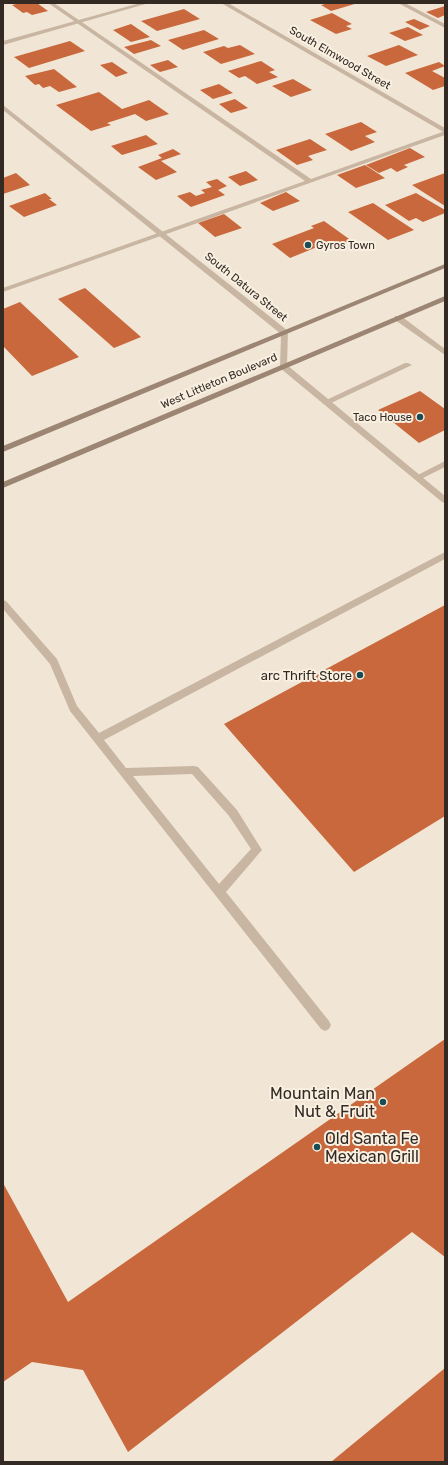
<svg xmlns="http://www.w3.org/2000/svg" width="448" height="1465" font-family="Rubik,sans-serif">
  <rect width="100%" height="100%" fill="#f1e6d5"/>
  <!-- building -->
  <path fill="#c8683c" d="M20,3H37L48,11L32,15L27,12L23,13L12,5Z
    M329,3H358L331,11L321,5Z
    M445,6V15L438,18L426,12Z
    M184,9L200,19L157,31L141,21Z
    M332,13L352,24L346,26L352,29L336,34L310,20Z
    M414,19L430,26L420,30L405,22Z
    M131,24L150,37L131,42L113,30Z
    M408,27L423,35L405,41L389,33Z
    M204,30L219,39L183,50L168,40Z
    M151,40L161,46L134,54L124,47Z
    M70,41L85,51L29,68L14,57Z
    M240,45L255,54L221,64L203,52L224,46L228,48Z
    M399,45L418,55L386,66L367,56Z
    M168,60L178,67L160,72L150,65Z
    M261,61L275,70L269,72L278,77L257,84L245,76L239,78L228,71Z
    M112,62L128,73L116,77L100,65Z
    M439,62L445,66L432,71L445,78V86L433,90L405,73Z
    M54,69L77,87L59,92L50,86L43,88L39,84L35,85L25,76Z
    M293,79L312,90L291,97L272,86Z
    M219,84L233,93L213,99L200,90Z
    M99,92L122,109L149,100L169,114L146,121L135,114L107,123L111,125L91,131L56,105Z
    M235,99L248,108L231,113L219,104Z
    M361,122L377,132L365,136L375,142L351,151L325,134Z
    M146,135L158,144L122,155L111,146Z
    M310,139L327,150L308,156L313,160L297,165L276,150Z
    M410,148L425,157L404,165L408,167L397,172L391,168L379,173L366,165Z
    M173,149L181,154L161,161L177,172L156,180L138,167L162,158L158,155Z
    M365,165L385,178L356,188L337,175Z
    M246,171L258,180L240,186L228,177Z
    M16,173L30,185L3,194V178Z
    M445,173V206L412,185Z
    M217,179L227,186L218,190L225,195L191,207L177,196L190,192L196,196L205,193L201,190L212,187L206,182Z
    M286,192L300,201L273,211L260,203Z
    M45,193L52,199H49L57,205L24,217L9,206Z
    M416,193L445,210V213L423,222L416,218L409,221L385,205Z
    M373,203L414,230L388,240L348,212Z
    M224,214L242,228L215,237L198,223Z
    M324,221L352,241L334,248L327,243L290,258L272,244L314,228L311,226Z
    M85,288L141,337L114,348L58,299Z
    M20,302L79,357L32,376L3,346V309Z
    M420,391L445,409V430L419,443L378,410Z
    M445,605V816L354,872L224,724Z
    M445,1039V1257L412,1232L128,1452L83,1370L32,1362L3,1382V1183L68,1302Z
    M445,1368V1462H331Z"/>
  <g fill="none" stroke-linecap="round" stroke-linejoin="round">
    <!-- service -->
    <path fill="#c8b6a2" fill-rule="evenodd" d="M48,3H54L311,179L445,131V135L3,292V288L305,181Z
      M398,3H405L445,24V28Z
      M395,316H401L445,349V355L395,320Z
      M405,363H408L412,365L329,404H323L322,402Z
      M445,461V467L421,479H415L414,477Z
      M445,552V559L104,740L126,768L194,766L198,767L237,810L262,850L226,892L329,1021L331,1025L329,1029L325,1031L321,1029L70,711L50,664L3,609V600L6,601L57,659L77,706L99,733ZM192,774L229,816L251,849L219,884L133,776Z"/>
    <!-- minor -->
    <path fill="#c8b6a2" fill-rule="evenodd" d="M140,3H149L3,45V41Z
      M221,3H228L445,128V133Z
      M3,105L288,331L287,365L445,496V503L442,502L280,368L281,334L3,110Z"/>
    <!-- secondary -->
    <path fill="#9c8573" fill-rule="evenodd" d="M445,264V268L3,452V446Z
      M445,296V301L3,488V482Z"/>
  </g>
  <!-- markers -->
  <g fill="#1a4c54" stroke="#f9f0e1" stroke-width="1.5">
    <circle cx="308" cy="245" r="4"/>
    <circle cx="420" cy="417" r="4"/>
    <circle cx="360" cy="675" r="4"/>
    <circle cx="383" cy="1102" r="4"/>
    <circle cx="317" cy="1147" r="4"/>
  </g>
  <g text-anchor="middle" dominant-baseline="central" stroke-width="4" stroke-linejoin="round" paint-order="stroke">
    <!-- far-street labels -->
    <g font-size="11" fill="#332a24" stroke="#f9f0e1">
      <text transform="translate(340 58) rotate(30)">South Elmwood Street</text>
      <text transform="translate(246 287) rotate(39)">South Datura Street</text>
      <text transform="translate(219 381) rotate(-23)">West Littleton Boulevard</text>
    </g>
    <!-- far-poi labels -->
    <g font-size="11" fill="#332a24" stroke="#f9f0e1" text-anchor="start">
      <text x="316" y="245">Gyros Town</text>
      <text x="412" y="417" text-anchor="end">Taco House</text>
    </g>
    <!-- poi labels -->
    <g font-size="13" fill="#332a24" stroke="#f9f0e1" text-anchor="end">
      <text x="352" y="675">arc Thrift Store</text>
    </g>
    <!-- near-poi labels -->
    <g font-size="16" fill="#332a24" stroke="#f9f0e1" text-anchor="end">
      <text x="375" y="1093">Mountain Man<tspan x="375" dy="18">Nut &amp; Fruit</tspan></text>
      <text x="325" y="1138" text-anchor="start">Old Santa Fe<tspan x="325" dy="18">Mexican Grill</tspan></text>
    </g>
  </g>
  <!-- border -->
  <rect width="448" height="1465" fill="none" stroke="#332a24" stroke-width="8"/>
</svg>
